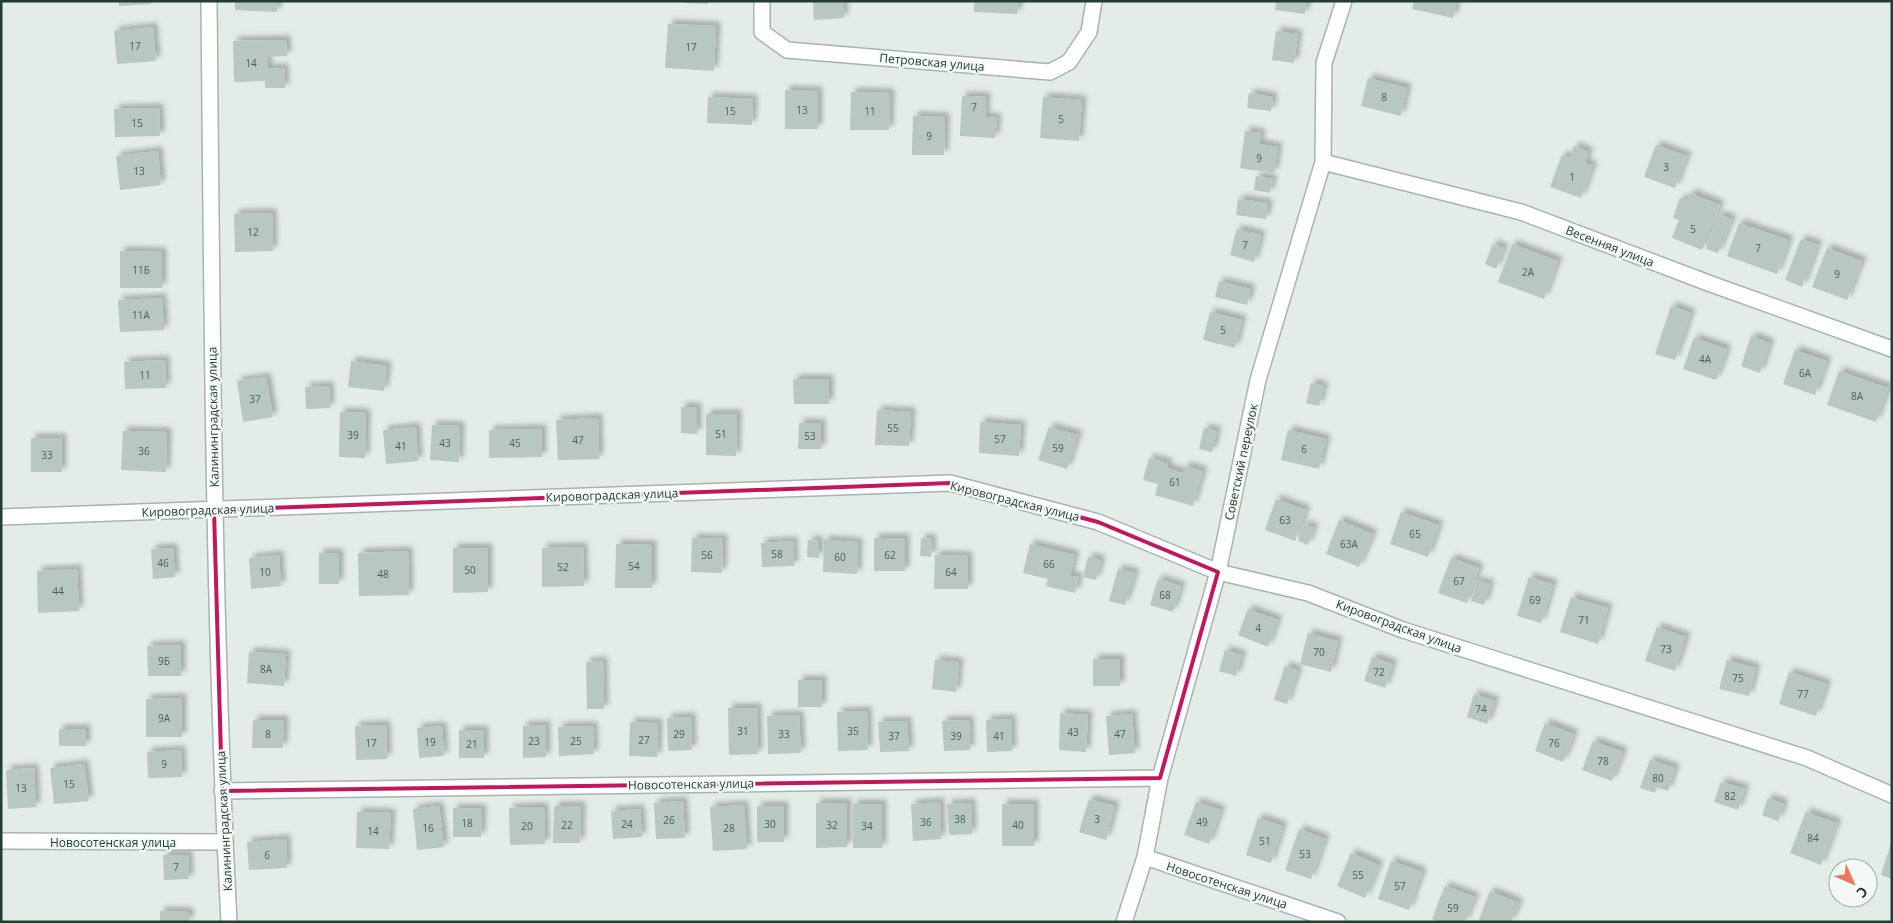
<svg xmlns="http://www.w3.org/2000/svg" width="1893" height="923" font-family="'Open Sans',sans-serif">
  <defs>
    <filter id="shadow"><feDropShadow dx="4.5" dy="-4.5" stdDeviation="2.5" flood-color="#0004"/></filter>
  </defs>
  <rect width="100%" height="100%" fill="#e3ece7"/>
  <!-- building -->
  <path fill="#b8c7c0" filter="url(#shadow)" d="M119,1H151V4L119,6Z
    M235,1H278L277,12L235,10Z
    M685,1H708V4L684,3Z
    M813,1H843L844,18L814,20Z
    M974,1H1018L1017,14L974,12Z
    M1276,1H1306L1305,14L1275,10Z
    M1414,1H1457L1453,18L1412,9Z
    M668,24L716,26L714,71L665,68Z
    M153,27L156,61L117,64L114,31Z
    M1276,31L1298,34L1294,63L1272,60Z
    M286,40L287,56L267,57L268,69L284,68L285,88H265V81L234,82L233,41Z
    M1368,78L1407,88L1401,116L1361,106Z
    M785,90L818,91V129H785Z
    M851,92L890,93L889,130H850Z
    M1249,93L1273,97L1271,111L1247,108Z
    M962,96L986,97L985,117L997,118L995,138L960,136Z
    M708,97L753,99L752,125L707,123Z
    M1043,97L1082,100L1079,141L1040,138Z
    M159,108L160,136L115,137L114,109Z
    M913,116L945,117L944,155H912Z
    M1245,131L1261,133L1259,144L1278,147L1274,173L1240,168Z
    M1656,145L1687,156L1675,188L1644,177Z
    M1574,146L1589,152L1585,163L1593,166L1581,198L1550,187L1562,155L1570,158Z
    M158,151L161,185L120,190L116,156Z
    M1256,176L1273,179L1270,193L1254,190Z
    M1690,193L1720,205L1702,250L1672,238L1679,220L1673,218L1680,198L1687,201Z
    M1238,199L1268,203L1266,219L1236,215Z
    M272,213L273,251L235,252L234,214Z
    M1719,215L1732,219L1718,253L1706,249Z
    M1739,223L1789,240L1777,274L1727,256Z
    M1237,229L1261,235L1254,262L1230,255Z
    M1801,239L1818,245L1802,287L1785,280Z
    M1493,244L1504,248L1496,269L1485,264Z
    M1512,244L1558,261L1544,299L1498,282Z
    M1827,248L1862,261L1847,300L1812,287Z
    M120,251L162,252V288H120Z
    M1219,281L1251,289L1247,305L1215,297Z
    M162,298L164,330L120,332L118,300Z
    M1671,306L1691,313L1675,360L1655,354Z
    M1210,312L1242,320L1235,348L1203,340Z
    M1751,336L1770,343L1760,373L1741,366Z
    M1694,338L1727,349L1716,380L1683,369Z
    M1795,350L1827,361L1815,395L1783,384Z
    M165,360L166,388L125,389L124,362Z
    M351,361L387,366L384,391L348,387Z
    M1839,371L1888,388L1876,422L1827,405Z
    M266,377L273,417L243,422L237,381Z
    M793,379H829V404H794Z
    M1311,383L1324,386L1319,406L1306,403Z
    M329,386L330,408L306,409L305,387Z
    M681,407H697V434L681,433Z
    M877,410L911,412L909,446L875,445Z
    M340,412L366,413L365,458L339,457Z
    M706,414H737L736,456L706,455Z
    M598,418L599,459L558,460L556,420Z
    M980,422L1021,425L1019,456L979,453Z
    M799,423H821V449H798Z
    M432,425L460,426L459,462L430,460Z
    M416,427L418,461L386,464L383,430Z
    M1049,427L1078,435L1067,469L1038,460Z
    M1204,428L1217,431L1212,452L1199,449Z
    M542,429V457L489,458V430Z
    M1288,430L1326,439L1319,469L1281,460Z
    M123,431L167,432L166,472L121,470Z
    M31,438H62V472H31Z
    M1149,458L1168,463L1167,468L1183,473L1185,466L1203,471L1193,506L1155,495L1158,484L1143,480Z
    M1276,499L1306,510L1295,541L1265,530Z
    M1401,512L1439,525L1428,557L1390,544Z
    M1339,520L1373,534L1359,567L1326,554Z
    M1304,524L1314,528L1308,545L1298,541Z
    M692,538L723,539L722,573L691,572Z
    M874,538H905V571H874Z
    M921,538L932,539L931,557L920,556Z
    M808,540L819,541V558L807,557Z
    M824,540L858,542L857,574L823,572Z
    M793,541L794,566L762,567L761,543Z
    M616,544L652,545V588H615Z
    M1030,544L1075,555L1070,576L1079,577L1075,593L1046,586L1048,579L1023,573Z
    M583,547L584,586L542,587V548Z
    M173,548L175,577L153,579L151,549Z
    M453,548H488V592L453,593Z
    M408,551L409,595L359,596L358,553Z
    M319,553H339V584H319Z
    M279,555L281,586L251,589L249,558Z
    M935,555L968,556V589H934Z
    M1088,557L1101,560L1096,580L1083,577Z
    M1451,558L1479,568L1467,603L1438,593Z
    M77,569L79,611L38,613L37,571Z
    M1118,569L1135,573L1125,605L1109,601Z
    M1529,577L1553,584L1541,623L1517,616Z
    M1158,579L1181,586L1173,612L1150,605Z
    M1476,581L1490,584L1484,605L1471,601Z
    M1571,597L1608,608L1598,644L1560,632Z
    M1248,609L1278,620L1268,647L1238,635Z
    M1657,627L1686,637L1675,671L1645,661Z
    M1308,633L1338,641L1331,672L1300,664Z
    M181,645V676H148L147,646Z
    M1225,650L1242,655L1236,676L1219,671Z
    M249,652L286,654L284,686L247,683Z
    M1372,657L1393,664L1385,688L1364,681Z
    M1093,659H1120V686H1093Z
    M935,660L959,662L956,692L932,689Z
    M1727,660L1756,668L1749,696L1719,689Z
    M603,661L604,709H587L586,662Z
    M1285,666L1298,670L1287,704L1274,700Z
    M1789,672L1827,684L1816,716L1779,704Z
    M798,680H822V707H798Z
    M1474,694L1495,701L1487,724L1467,717Z
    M182,698V737H146V699Z
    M728,708H757L758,754L729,755Z
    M867,711L868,750L838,751L837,712Z
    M1060,713L1088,715L1086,752L1059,750Z
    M1132,714L1135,753L1109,755L1106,716Z
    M799,715L801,753L768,754L767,716Z
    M691,717L692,750L668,751L667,718Z
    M1011,719L1012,751L987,752L986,720Z
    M253,720H284L283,748H252Z
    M969,720L970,750L944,751L942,721Z
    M907,721L909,751L880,752L878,722Z
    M630,722L658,723L657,757L629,756Z
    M1545,723L1574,734L1563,762L1535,751Z
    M386,725L387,759L356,760L355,726Z
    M546,725V757L523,758V726Z
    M442,726L444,756L419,758L417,728Z
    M593,726L594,754L559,756L558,727Z
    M59,729H86V746H59Z
    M459,730H484V758H459Z
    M1593,741L1623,752L1612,781L1582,770Z
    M181,750L182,777L148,778L147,752Z
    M1650,760L1675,768L1668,791L1656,787L1655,793L1640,788Z
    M84,764L89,801L54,804L50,768Z
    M34,768L36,807L8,809L6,770Z
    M1721,782L1745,789L1738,810L1714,802Z
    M1768,798L1784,804L1778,821L1762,815Z
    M1089,799L1115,806L1106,840L1079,832Z
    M683,801L685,838L656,839L654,803Z
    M940,802L941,839L913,841L911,804Z
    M1196,802L1221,810L1209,844L1184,835Z
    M816,803H847V847L816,848Z
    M971,803L972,834L949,835L947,804Z
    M853,804H882V848H853Z
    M1002,804H1034V846H1002Z
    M744,805L747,849L713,851L710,807Z
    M439,806L444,847L417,850L413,809Z
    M554,806H581L580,843H553Z
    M757,806H784V842H757Z
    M544,807L545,844L510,845L509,808Z
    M453,808L482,809L481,837H453Z
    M640,809L642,837L613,839L611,811Z
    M357,812L391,813L389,849L356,848Z
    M1806,812L1837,823L1821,865L1790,853Z
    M1258,818L1283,826L1271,863L1246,855Z
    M1299,829L1325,839L1311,879L1285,870Z
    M286,839L287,868L249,870L247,842Z
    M1891,844H1892V879L1881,875Z
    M1351,853L1379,865L1365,898L1337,886Z
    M163,855H188L189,879L164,880Z
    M1391,861L1422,872L1409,910L1378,899Z
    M1445,886L1475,897L1465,922H1440L1432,919Z
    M1490,891L1519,903L1511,922H1478Z
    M160,911L189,912V922H160Z"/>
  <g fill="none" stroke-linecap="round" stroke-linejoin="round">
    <defs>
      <path id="minor" d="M209,1C212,308 213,615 229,922
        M762,1V32L787,50L1050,72L1069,62L1089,32L1094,1
        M1323,162L1521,212L1711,284L1892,349
        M1,517L950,483L1098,522L1218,572L1308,593L1403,630L1807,758L1892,795
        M222,791L1160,778
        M1,841L225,842
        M1145,857L1338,922
        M1124,922L1145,857L1160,778L1218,572L1258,380L1323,162L1324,63L1344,1"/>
    </defs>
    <!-- minor casing -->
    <use href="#minor" stroke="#a6b4ae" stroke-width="18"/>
    <!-- minor -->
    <use href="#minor" stroke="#fff" stroke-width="15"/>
  </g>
  <!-- marked area -->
  <path fill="none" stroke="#c2185b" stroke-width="4" stroke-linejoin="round" d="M950,483L1098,522L1218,572L1160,778L222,791L214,510Z"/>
  <g text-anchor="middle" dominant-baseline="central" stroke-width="4.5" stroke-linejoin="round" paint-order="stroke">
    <!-- number labels -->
    <g font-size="10" fill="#486057">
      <text x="135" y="46">17</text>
      <text x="691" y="47">17</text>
      <text x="251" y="63">14</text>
      <text x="1384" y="97">8</text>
      <text x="974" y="107">7</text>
      <text x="802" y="110">13</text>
      <text x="730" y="111">15</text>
      <text x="870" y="111">11</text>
      <text x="1061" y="119">5</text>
      <text x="137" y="123">15</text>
      <text x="929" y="136">9</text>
      <text x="1259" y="158">9</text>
      <text x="1666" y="167">3</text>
      <text x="139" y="171">13</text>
      <text x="1572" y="177">1</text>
      <text x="1693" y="229">5</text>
      <text x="253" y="232">12</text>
      <text x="1245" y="245">7</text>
      <text x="1758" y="248">7</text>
      <text x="141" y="270">11Б</text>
      <text x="1528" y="272">2А</text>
      <text x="1837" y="274">9</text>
      <text x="141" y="315">11А</text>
      <text x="1223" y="330">5</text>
      <text x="1705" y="359">4А</text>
      <text x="1805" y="373">6А</text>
      <text x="145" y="375">11</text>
      <text x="1857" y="396">8А</text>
      <text x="255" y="399">37</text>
      <text x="893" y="428">55</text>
      <text x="721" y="434">51</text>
      <text x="353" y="435">39</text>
      <text x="810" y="436">53</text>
      <text x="1000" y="439">57</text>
      <text x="578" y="440">47</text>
      <text x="445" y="443">43</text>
      <text x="515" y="443">45</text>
      <text x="401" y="446">41</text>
      <text x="1058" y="448">59</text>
      <text x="1304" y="449">6</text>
      <text x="144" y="451">36</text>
      <text x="47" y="455">33</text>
      <text x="1175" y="482">61</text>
      <text x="1285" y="520">63</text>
      <text x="1415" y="534">65</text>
      <text x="1349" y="544">63А</text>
      <text x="777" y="554">58</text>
      <text x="707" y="555">56</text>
      <text x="890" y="555">62</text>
      <text x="840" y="557">60</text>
      <text x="163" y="563">46</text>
      <text x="1049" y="564">66</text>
      <text x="634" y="566">54</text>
      <text x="563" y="567">52</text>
      <text x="470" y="570">50</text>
      <text x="265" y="572">10</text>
      <text x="951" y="572">64</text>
      <text x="383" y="574">48</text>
      <text x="1459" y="581">67</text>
      <text x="58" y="591">44</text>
      <text x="1165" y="595">68</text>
      <text x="1535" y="600">69</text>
      <text x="1584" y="620">71</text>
      <text x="1258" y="628">4</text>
      <text x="1666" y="649">73</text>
      <text x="1319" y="652">70</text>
      <text x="164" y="661">9Б</text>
      <text x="266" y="669">8А</text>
      <text x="1379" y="672">72</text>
      <text x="1738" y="678">75</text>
      <text x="1803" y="694">77</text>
      <text x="1481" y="709">74</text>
      <text x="164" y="718">9А</text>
      <text x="743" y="731">31</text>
      <text x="853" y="731">35</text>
      <text x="1073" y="732">43</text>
      <text x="268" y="734">8</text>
      <text x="679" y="734">29</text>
      <text x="784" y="734">33</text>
      <text x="1120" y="734">47</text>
      <text x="894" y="736">37</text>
      <text x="956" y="736">39</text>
      <text x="999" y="736">41</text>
      <text x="644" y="740">27</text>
      <text x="534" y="741">23</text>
      <text x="576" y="741">25</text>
      <text x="430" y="742">19</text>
      <text x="371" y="743">17</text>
      <text x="1554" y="743">76</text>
      <text x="472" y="744">21</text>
      <text x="1603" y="761">78</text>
      <text x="164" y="764">9</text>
      <text x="1658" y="778">80</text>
      <text x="69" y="784">15</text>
      <text x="21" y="788">13</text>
      <text x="1730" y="796">82</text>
      <text x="960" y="819">38</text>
      <text x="1097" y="819">3</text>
      <text x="669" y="820">26</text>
      <text x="926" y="822">36</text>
      <text x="1202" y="822">49</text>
      <text x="467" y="823">18</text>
      <text x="627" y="824">24</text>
      <text x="770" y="824">30</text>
      <text x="567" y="825">22</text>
      <text x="832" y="825">32</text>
      <text x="1018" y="825">40</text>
      <text x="527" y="826">20</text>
      <text x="867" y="826">34</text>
      <text x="428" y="828">16</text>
      <text x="729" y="828">28</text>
      <text x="373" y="831">14</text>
      <text x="1813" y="838">84</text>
      <text x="1265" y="841">51</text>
      <text x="1305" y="854">53</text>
      <text x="267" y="855">6</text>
      <text x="176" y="867">7</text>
      <text x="1358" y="875">55</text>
      <text x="1400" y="886">57</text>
      <text x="1453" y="908">59</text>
    </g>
    <!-- street labels -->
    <g font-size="12" fill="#233d34" stroke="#f3f9f6">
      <text transform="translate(932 62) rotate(5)">Петровская улица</text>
      <text transform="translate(1610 246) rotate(21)">Весенняя улица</text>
      <text transform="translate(213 417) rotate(-91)">Калининградская улица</text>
      <text transform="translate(1241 462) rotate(-78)">Советский переулок</text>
      <text transform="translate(612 495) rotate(-2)">Кировоградская улица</text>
      <text transform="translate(1015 501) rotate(14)">Кировоградская улица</text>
      <text transform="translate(208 510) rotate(-2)">Кировоградская улица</text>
      <text transform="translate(1399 626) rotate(20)">Кировоградская улица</text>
      <text transform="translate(691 784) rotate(-1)">Новосотенская улица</text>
      <text transform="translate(224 821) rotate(-93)">Калининградская улица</text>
      <text x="113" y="842">Новосотенская улица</text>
      <text transform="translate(1227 885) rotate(18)">Новосотенская улица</text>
    </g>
  </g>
  <!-- border -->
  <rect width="1893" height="923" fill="none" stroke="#233d34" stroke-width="5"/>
  <!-- north arrow -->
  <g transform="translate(1853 883) rotate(135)"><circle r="24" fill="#f3f9f6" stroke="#a0aea8"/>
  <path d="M0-4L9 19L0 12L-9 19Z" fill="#ef775e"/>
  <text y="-8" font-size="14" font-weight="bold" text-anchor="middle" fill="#233d34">С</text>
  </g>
</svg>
